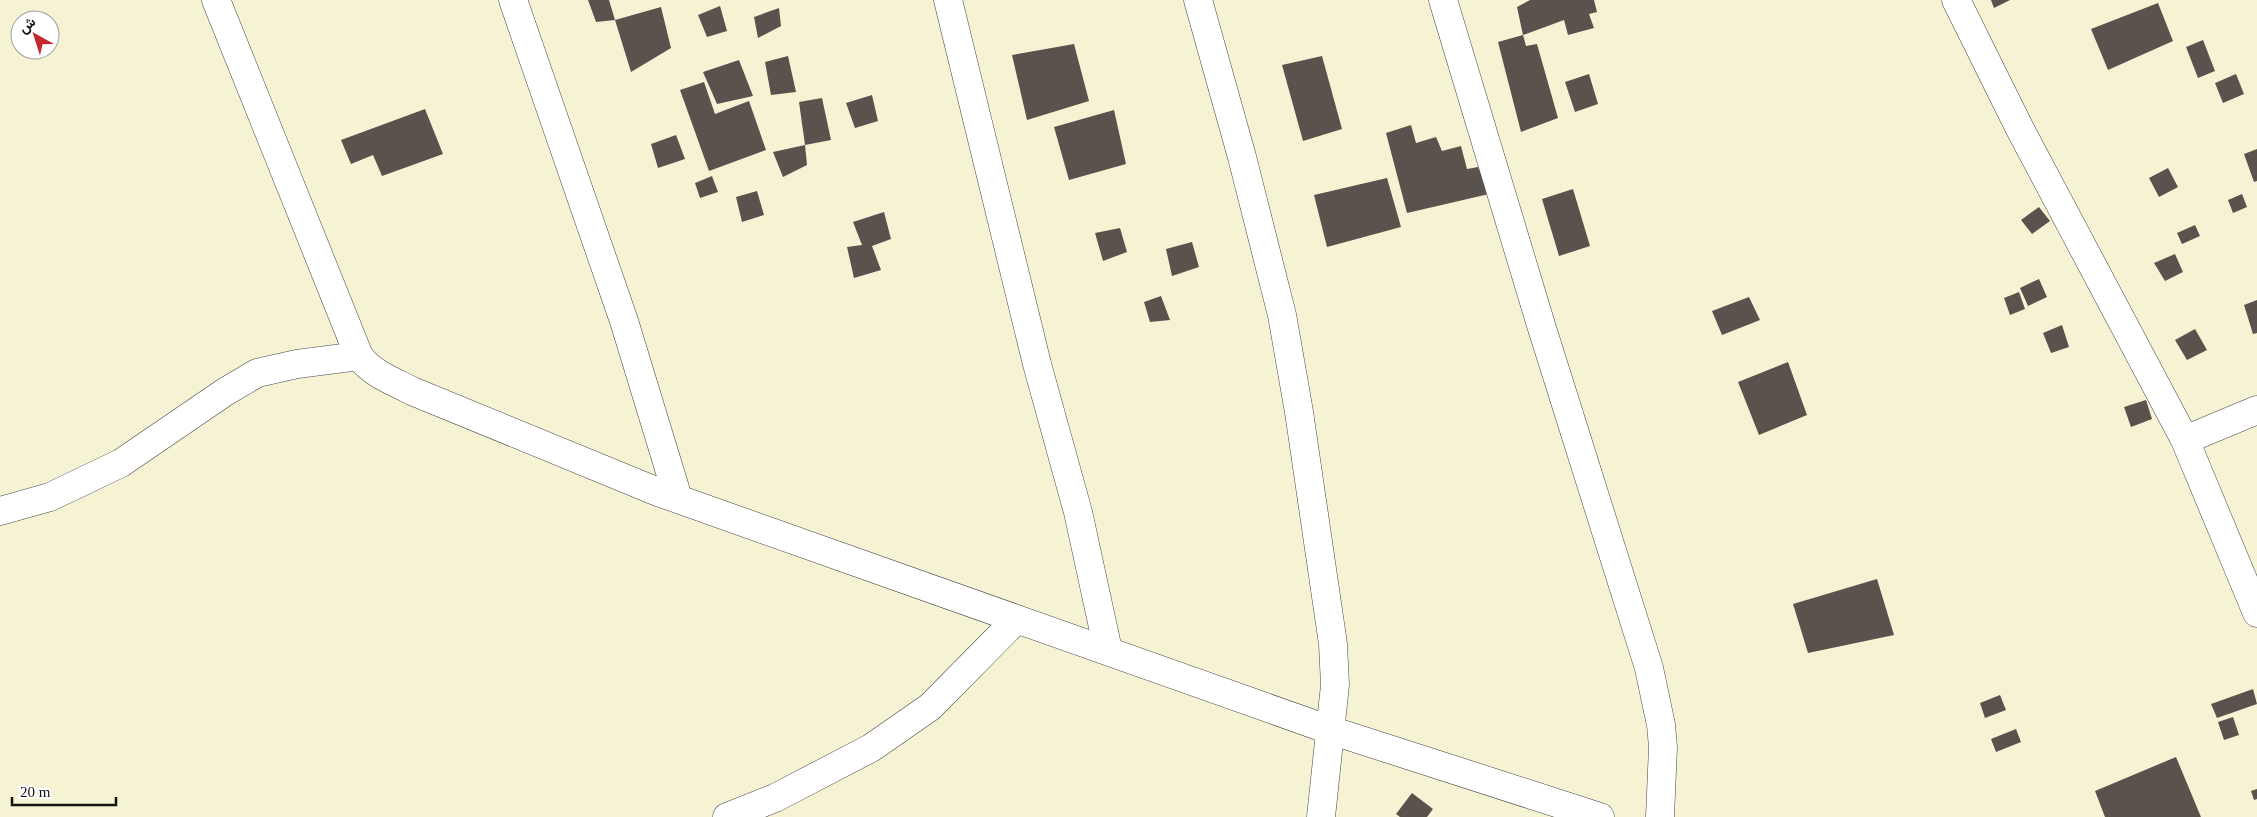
<svg xmlns="http://www.w3.org/2000/svg" width="2257" height="817" font-family="'Times New Roman',Vazirmatn,serif">
  <rect width="100%" height="100%" fill="#fffdf5"/>
  <!-- farmland -->
  <path fill="#f6f3d4" fill-rule="evenodd" d="M0,0H2257V817H0ZM20,20H50V50H20Z"/>
  <!-- building -->
  <path fill="#5a524d" d="M588,0H609L615,20L596,22Z
    M1530,0H1594L1597,12L1589,14L1594,28L1568,35L1564,20L1523,35L1517,7Z
    M1991,0H2010L1994,8Z
    M2158,3L2173,41L2108,70L2091,29Z
    M720,6L727,31L707,37L698,15Z
    M661,7L671,48L631,72L615,20Z
    M779,8L781,26L758,38L754,17Z
    M1523,35L1526,46L1537,44L1558,118L1521,132L1498,42Z
    M2203,40L2215,71L2198,78L2186,47Z
    M1074,44L1089,101L1027,120L1012,55Z
    M788,56L796,92L771,95L765,62Z
    M1322,56L1342,129L1303,141L1282,65Z
    M739,60L753,96L717,104L703,72Z
    M1589,74L1598,104L1575,112L1565,82Z
    M2236,74L2244,94L2223,103L2215,83Z
    M704,82L715,114L749,101L766,150L709,171L680,90Z
    M872,95L878,121L855,128L846,103Z
    M822,98L831,140L805,145L799,102Z
    M425,109L443,154L382,176L373,155L351,164L341,140Z
    M1114,110L1126,164L1069,180L1054,127Z
    M1411,125L1416,143L1436,137L1442,151L1461,146L1467,169L1478,167L1489,194L1407,213L1386,133Z
    M676,135L685,159L658,168L651,144Z
    M805,145L807,165L783,177L773,152Z
    M2257,149V181L2254,182L2244,154Z
    M2168,168L2178,187L2159,197L2149,178Z
    M712,176L718,192L700,198L695,183Z
    M1387,178L1401,227L1327,247L1314,195Z
    M1573,189L1590,246L1559,256L1542,199Z
    M757,191L764,215L742,222L736,197Z
    M2242,194L2247,207L2233,213L2228,200Z
    M2039,207L2050,221L2032,234L2021,220Z
    M884,212L891,239L872,246L881,270L854,278L847,247L862,245L853,222Z
    M2195,225L2200,236L2182,244L2177,233Z
    M1120,228L1127,252L1103,261L1095,233Z
    M1192,242L1199,267L1172,276L1166,249Z
    M2175,254L2183,272L2165,281L2154,263Z
    M2039,279L2047,297L2028,306L2020,288Z
    M2019,292L2025,309L2010,315L2004,298Z
    M1161,296L1170,320L1150,322L1144,302Z
    M1749,297L1760,320L1722,335L1712,311Z
    M2257,300V333L2253,334L2244,305Z
    M2062,325L2069,347L2051,353L2043,333Z
    M2195,329L2207,350L2187,360L2175,340Z
    M1788,362L1807,415L1759,435L1738,382Z
    M2146,400L2152,419L2131,427L2124,407Z
    M1877,579L1894,635L1808,653L1793,604Z
    M2253,689L2257,704L2217,718L2211,704Z
    M2000,695L2006,710L1985,718L1980,703Z
    M2233,717L2239,735L2224,740L2218,722Z
    M2016,729L2021,742L1996,752L1991,739Z
    M2176,757L2201,817H2105L2095,791Z
    M2257,789V799L2254,800L2251,791Z
    M1412,793L1433,809L1427,817H1400L1396,814Z"/>
  <g fill="none" stroke-linecap="round" stroke-linejoin="round">
    <defs>
      <path id="minor" d="M216,0L359,356C372,374 393,381 412,391L658,492L1330,730L1600,817
        M513,0L624,321L678,498
        M948,0L1037,364L1078,512L1108,650
        M1198,0L1242,157L1282,315L1299,412L1333,644L1335,685L1321,817
        M1443,0L1541,325L1649,668L1661,725L1663,747L1660,817
        M1956,0L2020,129L2185,440L2257,613
        M2185,440L2257,410
        M0,511L50,497L121,463L225,392L257,373L297,364L359,356
        M727,817L775,798L871,748L930,707L1017,619"/>
    </defs>
    <!-- minor casing -->
    <use href="#minor" stroke="#444" stroke-width="29"/>
    <!-- minor -->
    <use href="#minor" stroke="#fff" stroke-width="28"/>
  </g>
  <!-- north arrow -->
  <g transform="translate(35 35) rotate(321)"><circle r="24" fill="#ffffff" stroke="#a0a0a0"/>
  <path d="M0-4L9 19L0 12L-9 19Z" fill="#c4262e"/>
  <text y="-8" font-size="14" font-weight="bold" text-anchor="middle" fill="#111111">ش</text>
  </g>
  <!-- scale -->
  <path d="M12 797v8h104v-8" fill="none" stroke="#111111" stroke-width="2.5"/>
  <text x="20" y="797" font-size="15" fill="#111111" stroke="#ffffff" stroke-width="4" paint-order="stroke">20 m</text>
</svg>
